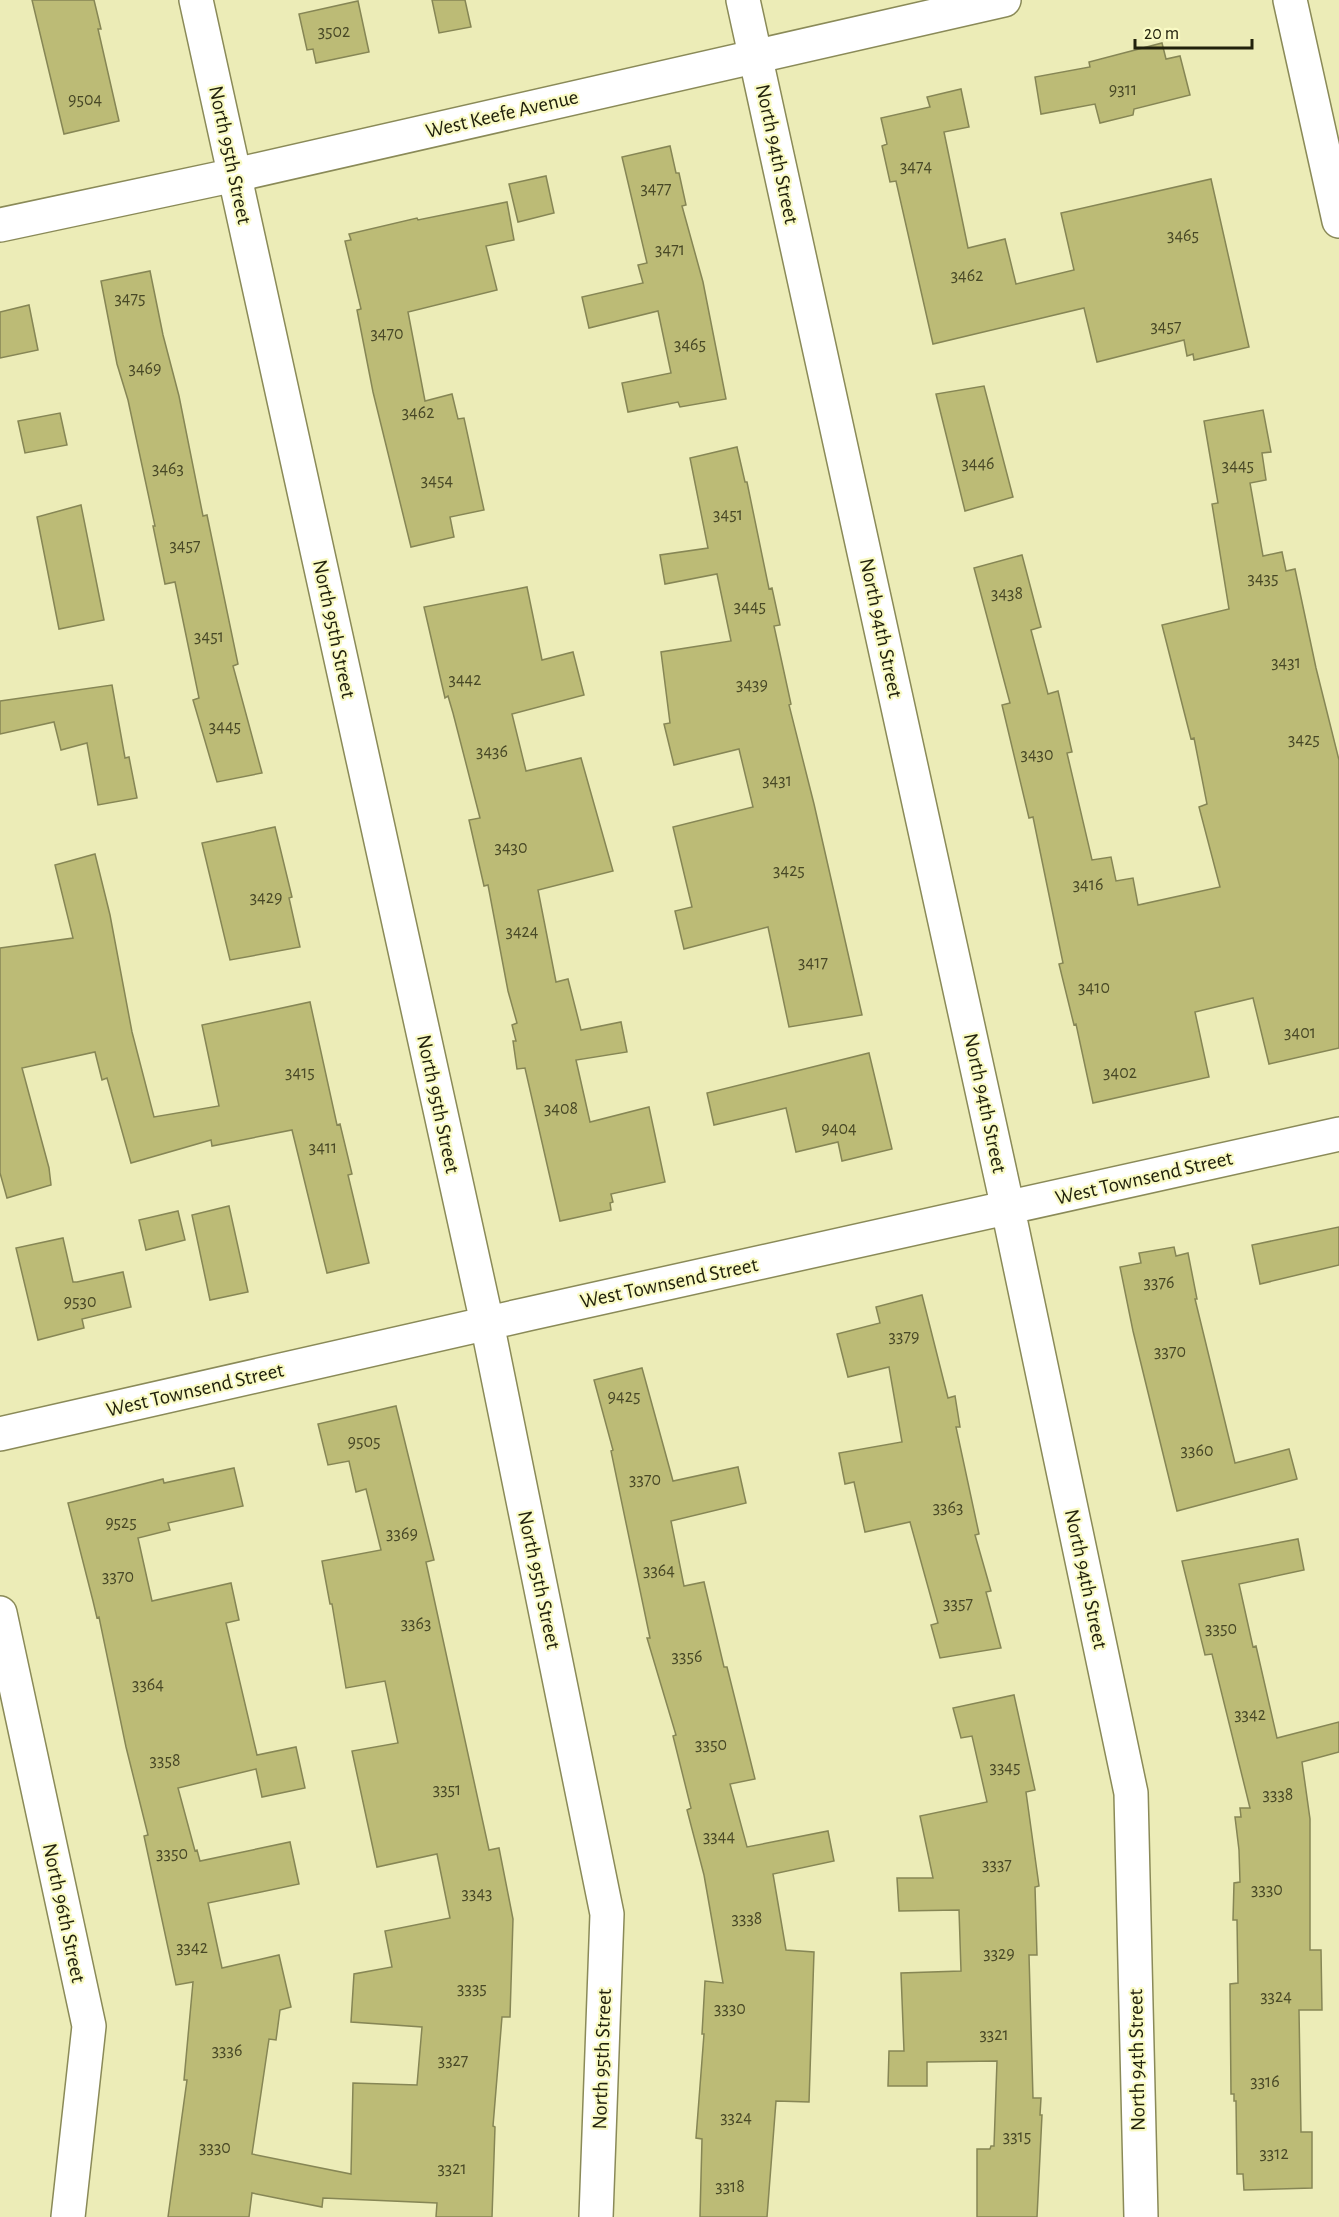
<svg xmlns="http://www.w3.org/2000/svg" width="1339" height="2217" font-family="'Alegreya Sans',sans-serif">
  <rect width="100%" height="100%" fill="#ececb7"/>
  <!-- building -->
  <path fill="#bcbb76" stroke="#868655" stroke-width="1.5" d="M32,0H94L101,29H98L119,121L64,134Z
    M432,0H465L471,27L439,33Z
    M358,1L369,52L316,63L313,49L307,50L299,14Z
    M1162,43L1166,59L1180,56L1190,95L1134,109L1133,115L1100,123L1095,104L1041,114L1035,77L1090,67L1089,62Z
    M961,89L969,127L944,132L968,248L1005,239L1016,284L1074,270L1061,213L1211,179L1249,347L1194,360L1193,354L1187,356L1184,340L1097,362L1084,308L933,344L896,181L890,182L882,146L887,144L881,118L930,107L927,97Z
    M670,146L676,173H679L686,205L682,206L703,282L726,399L680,407L678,402L628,412L622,383L671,373L658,311L589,328L582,297L643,283L638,265L647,263L622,157Z
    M546,176L554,213L518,222L509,184Z
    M507,202L514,240L486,246L497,290L408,312L425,401L452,394L458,419L464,418L484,510L450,517L454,537L411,547L373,392L357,310L361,309L345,241L351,240L349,234L417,218L418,220Z
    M150,271L163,335L179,396L203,516L207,515L238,664L233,666L262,773L217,782L193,700L199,698L175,582L165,584L153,526H155L128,400L117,364L101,281Z
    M29,305L38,350L0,358V312Z
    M984,386L1013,497L965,511L936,394Z
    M1263,410L1271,452L1262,453L1266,480L1250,483L1263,556L1282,552L1286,571L1295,569L1316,668L1339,760V1048L1269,1064L1253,998L1195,1012L1209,1077L1093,1103L1076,1024L1074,1025L1059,964L1063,963L1033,817L1029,818L1002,705L1010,703L974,568L1022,555L1041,627L1031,630L1048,694L1058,691L1072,752L1067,753L1092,860L1111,857L1116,881L1133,878L1138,905L1220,887L1199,807L1207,804L1194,738L1191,739L1162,625L1229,609L1212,504L1218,503L1204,421Z
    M60,413L67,445L25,453L18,421Z
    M737,447L745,482H747L769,589L772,588L780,625L774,626L791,704L789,705L814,804L862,1015L789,1027L768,927L684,949L675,911L692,907L673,827L753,807L739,749L674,765L664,724L670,723L661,652L731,641L717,574L665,584L660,555L708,548L690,458Z
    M81,505L104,620L59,629L37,517Z
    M527,587L542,660L573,652L584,695L512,714L526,771L581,758L613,871L538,890L556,982L568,979L581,1030L621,1022L627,1052L576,1060L590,1122L649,1107L665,1182L611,1194L613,1202L610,1203L611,1210L560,1221L525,1068L517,1069L513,1041H516L512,1025L517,1023L508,991L488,885L484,886L469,820L480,818L453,713L448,696L445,698L424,607Z
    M112,685L125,758L129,757L137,798L98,805L87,743L61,750L54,722L0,734V701Z
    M275,827L292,897L289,898L300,947L230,960L202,843Z
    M95,854L110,915L132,1032L154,1117L219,1106L202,1025L310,1002L337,1125L340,1124L352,1174L348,1175L369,1263L327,1273L292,1130L212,1146L211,1140L131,1163L107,1078L102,1080L95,1052L22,1068L49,1168L51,1185L7,1198L0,1173V948L73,938L55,865Z
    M869,1053L892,1149L842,1161L838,1142L796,1152L786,1108L714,1125L707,1093Z
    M229,1206L248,1292L210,1300L192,1215Z
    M178,1211L185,1240L146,1250L139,1220Z
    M1339,1227V1265L1260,1284L1252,1245Z
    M63,1238L73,1282H77L123,1272L131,1307L82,1319L84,1328L38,1340L16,1248Z
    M1174,1247L1176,1256L1188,1253L1197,1299H1195L1235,1463L1289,1449L1297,1479L1177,1511L1133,1331L1120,1267L1141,1263L1139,1253Z
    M922,1295L948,1398L955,1396L960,1427H956L979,1534L975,1535L991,1591L986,1592L1001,1648L940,1658L931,1625L938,1623L910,1522L865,1532L854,1482L845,1484L839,1453L902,1442L889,1367L848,1377L837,1334L880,1323L876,1307Z
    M642,1368L673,1481L738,1467L746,1503L671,1521L684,1586L704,1582L724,1667H727L755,1779L730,1784L747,1847L828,1831L834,1861L773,1874L786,1950L814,1952L809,2102L776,2101L767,2217H700L702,2139L696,2138L704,2034H702L705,1981L723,1983L704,1875L687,1810L691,1808L673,1736L676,1735L647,1638H650L611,1451L613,1450L594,1380Z
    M396,1406L434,1560L426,1562L489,1850L499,1848L513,1919L510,2017H502L493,2126L495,2127L492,2217H436L437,2203L323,2198L322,2207L252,2193L249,2217H168L187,2080H184L193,1982L176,1985L144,1836L148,1835L126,1747L99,1617L97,1618L93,1601L68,1503L163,1479L164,1483L234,1468L243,1506L168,1523L170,1530L138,1538L152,1601L231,1583L239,1620L226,1623L257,1755L296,1747L305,1788L262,1797L256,1769L178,1788L195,1851L197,1850L200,1861L290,1842L299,1884L208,1903L222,1968L279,1955L291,2007L280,2010L276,2040L269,2039L252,2154L351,2174L353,2083L417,2085L422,2027L351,2022L354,1974L392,1967L385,1931L450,1918L437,1854L377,1867L352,1751L398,1743L385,1681L346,1688L332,1604H330L322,1561L381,1550L366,1489L356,1492L349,1461L328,1465L318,1424Z
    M1298,1539L1304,1570L1239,1584L1253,1647L1256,1646L1277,1738L1339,1722V1752L1302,1762L1310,1819V1950H1321L1322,2010H1299L1301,2132H1312V2188L1244,2190L1243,2174H1237L1236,2101H1234V2094H1231L1230,1984L1238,1983L1237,1920H1233L1234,1883L1240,1882L1239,1850L1235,1817H1241L1240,1808H1250L1212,1654L1205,1655L1182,1561Z
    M1014,1695L1035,1790L1026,1792L1039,1886L1035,1887L1037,1955H1029L1033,2098H1041L1040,2115H1042L1037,2217H977V2149H990L991,2146H994L997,2061L927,2062V2086H888L889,2051H904L901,1973L961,1971L959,1910L899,1911L897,1878H933L920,1816L987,1802L972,1736L961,1738L953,1708Z"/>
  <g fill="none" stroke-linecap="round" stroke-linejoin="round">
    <defs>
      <path id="street" d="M196,0L487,1323L607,1914L596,2217
        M743,0L1008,1209L1131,1793L1141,2217
        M1290,0L1339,221
        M0,1434L528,1314L1339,1134
        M0,1613L89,2026L68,2217"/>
      <path id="secondary" d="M0,225L235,175L1004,0"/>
    </defs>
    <!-- street casing -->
    <use href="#street" stroke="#8a8a58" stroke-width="36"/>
    <!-- secondary casing -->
    <use href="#secondary" stroke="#8a8a58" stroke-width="36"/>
    <!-- street -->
    <use href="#street" stroke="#fff" stroke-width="33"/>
    <!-- secondary -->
    <use href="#secondary" stroke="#fff" stroke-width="33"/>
  </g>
  <g text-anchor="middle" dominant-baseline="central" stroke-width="4.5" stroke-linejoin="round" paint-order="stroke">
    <!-- number labels -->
    <g font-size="18" fill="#484826">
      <text x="334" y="32">3502</text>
      <text x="1123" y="90">9311</text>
      <text x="85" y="100">9504</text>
      <text x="916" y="167">3474</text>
      <text x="656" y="189">3477</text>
      <text x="1183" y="236">3465</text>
      <text x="670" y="250">3471</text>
      <text x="967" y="276">3462</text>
      <text x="130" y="299">3475</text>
      <text x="1166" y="327">3457</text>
      <text x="387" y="334">3470</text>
      <text x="690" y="345">3465</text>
      <text x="145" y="369">3469</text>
      <text x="418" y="413">3462</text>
      <text x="978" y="464">3446</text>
      <text x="1238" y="466">3445</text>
      <text x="168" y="469">3463</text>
      <text x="437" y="481">3454</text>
      <text x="728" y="515">3451</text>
      <text x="185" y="546">3457</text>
      <text x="1263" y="579">3435</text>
      <text x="1007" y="594">3438</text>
      <text x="750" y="607">3445</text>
      <text x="209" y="637">3451</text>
      <text x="1286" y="663">3431</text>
      <text x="465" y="680">3442</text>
      <text x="752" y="685">3439</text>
      <text x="225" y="727">3445</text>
      <text x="1304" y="740">3425</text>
      <text x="492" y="752">3436</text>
      <text x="1037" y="755">3430</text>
      <text x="777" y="781">3431</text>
      <text x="511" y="848">3430</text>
      <text x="789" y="871">3425</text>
      <text x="1088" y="885">3416</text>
      <text x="266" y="898">3429</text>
      <text x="522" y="932">3424</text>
      <text x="813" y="963">3417</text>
      <text x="1094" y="988">3410</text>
      <text x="1300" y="1033">3401</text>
      <text x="300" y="1073">3415</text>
      <text x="1120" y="1073">3402</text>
      <text x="561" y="1109">3408</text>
      <text x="839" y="1129">9404</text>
      <text x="323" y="1148">3411</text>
      <text x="1159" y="1283">3376</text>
      <text x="80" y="1302">9530</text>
      <text x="904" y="1337">3379</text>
      <text x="1170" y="1352">3370</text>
      <text x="624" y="1397">9425</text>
      <text x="364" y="1442">9505</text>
      <text x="1197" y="1451">3360</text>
      <text x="645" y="1480">3370</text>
      <text x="948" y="1508">3363</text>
      <text x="121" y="1523">9525</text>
      <text x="402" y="1534">3369</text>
      <text x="659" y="1571">3364</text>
      <text x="118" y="1577">3370</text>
      <text x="958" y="1604">3357</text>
      <text x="416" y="1624">3363</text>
      <text x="1221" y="1629">3350</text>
      <text x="687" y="1657">3356</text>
      <text x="148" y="1685">3364</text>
      <text x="1250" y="1715">3342</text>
      <text x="711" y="1745">3350</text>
      <text x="165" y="1761">3358</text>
      <text x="1005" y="1768">3345</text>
      <text x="447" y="1790">3351</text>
      <text x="1278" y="1795">3338</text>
      <text x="719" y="1837">3344</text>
      <text x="172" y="1854">3350</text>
      <text x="997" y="1865">3337</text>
      <text x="1267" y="1890">3330</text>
      <text x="477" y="1894">3343</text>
      <text x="747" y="1919">3338</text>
      <text x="192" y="1948">3342</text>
      <text x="999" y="1954">3329</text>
      <text x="472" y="1989">3335</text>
      <text x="1276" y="1997">3324</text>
      <text x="730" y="2009">3330</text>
      <text x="994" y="2035">3321</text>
      <text x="227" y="2051">3336</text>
      <text x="453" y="2061">3327</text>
      <text x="1265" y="2082">3316</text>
      <text x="736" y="2118">3324</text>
      <text x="1017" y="2137">3315</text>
      <text x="215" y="2148">3330</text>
      <text x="1274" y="2154">3312</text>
      <text x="452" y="2169">3321</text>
      <text x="730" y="2187">3318</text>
    </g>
    <!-- street labels -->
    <g font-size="21" fill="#21210c" stroke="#f9fac4">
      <text transform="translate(502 114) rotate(-13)">West Keefe Avenue</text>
      <text transform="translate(777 154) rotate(78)">North 94th Street</text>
      <text transform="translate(230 155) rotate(78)">North 95th Street</text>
      <text transform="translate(881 628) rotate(78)">North 94th Street</text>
      <text transform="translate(334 629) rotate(78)">North 95th Street</text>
      <text transform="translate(985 1103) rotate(78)">North 94th Street</text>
      <text transform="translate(438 1104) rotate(78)">North 95th Street</text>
      <text transform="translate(1144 1178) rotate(-13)">West Townsend Street</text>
      <text transform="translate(669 1283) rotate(-12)">West Townsend Street</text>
      <text transform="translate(195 1390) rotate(-13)">West Townsend Street</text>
      <text transform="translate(1086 1579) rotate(78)">North 94th Street</text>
      <text transform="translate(539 1580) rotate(78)">North 95th Street</text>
      <text transform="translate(64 1913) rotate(78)">North 96th Street</text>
      <text transform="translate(602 2059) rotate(-88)">North 95th Street</text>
      <text transform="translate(1137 2060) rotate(-91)">North 94th Street</text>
    </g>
  </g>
  <!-- scale -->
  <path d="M1135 39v9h117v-9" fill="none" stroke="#21210c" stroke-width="3"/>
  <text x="1144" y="39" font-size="18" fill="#21210c" stroke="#f9fac4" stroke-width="4.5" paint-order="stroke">20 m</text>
</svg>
